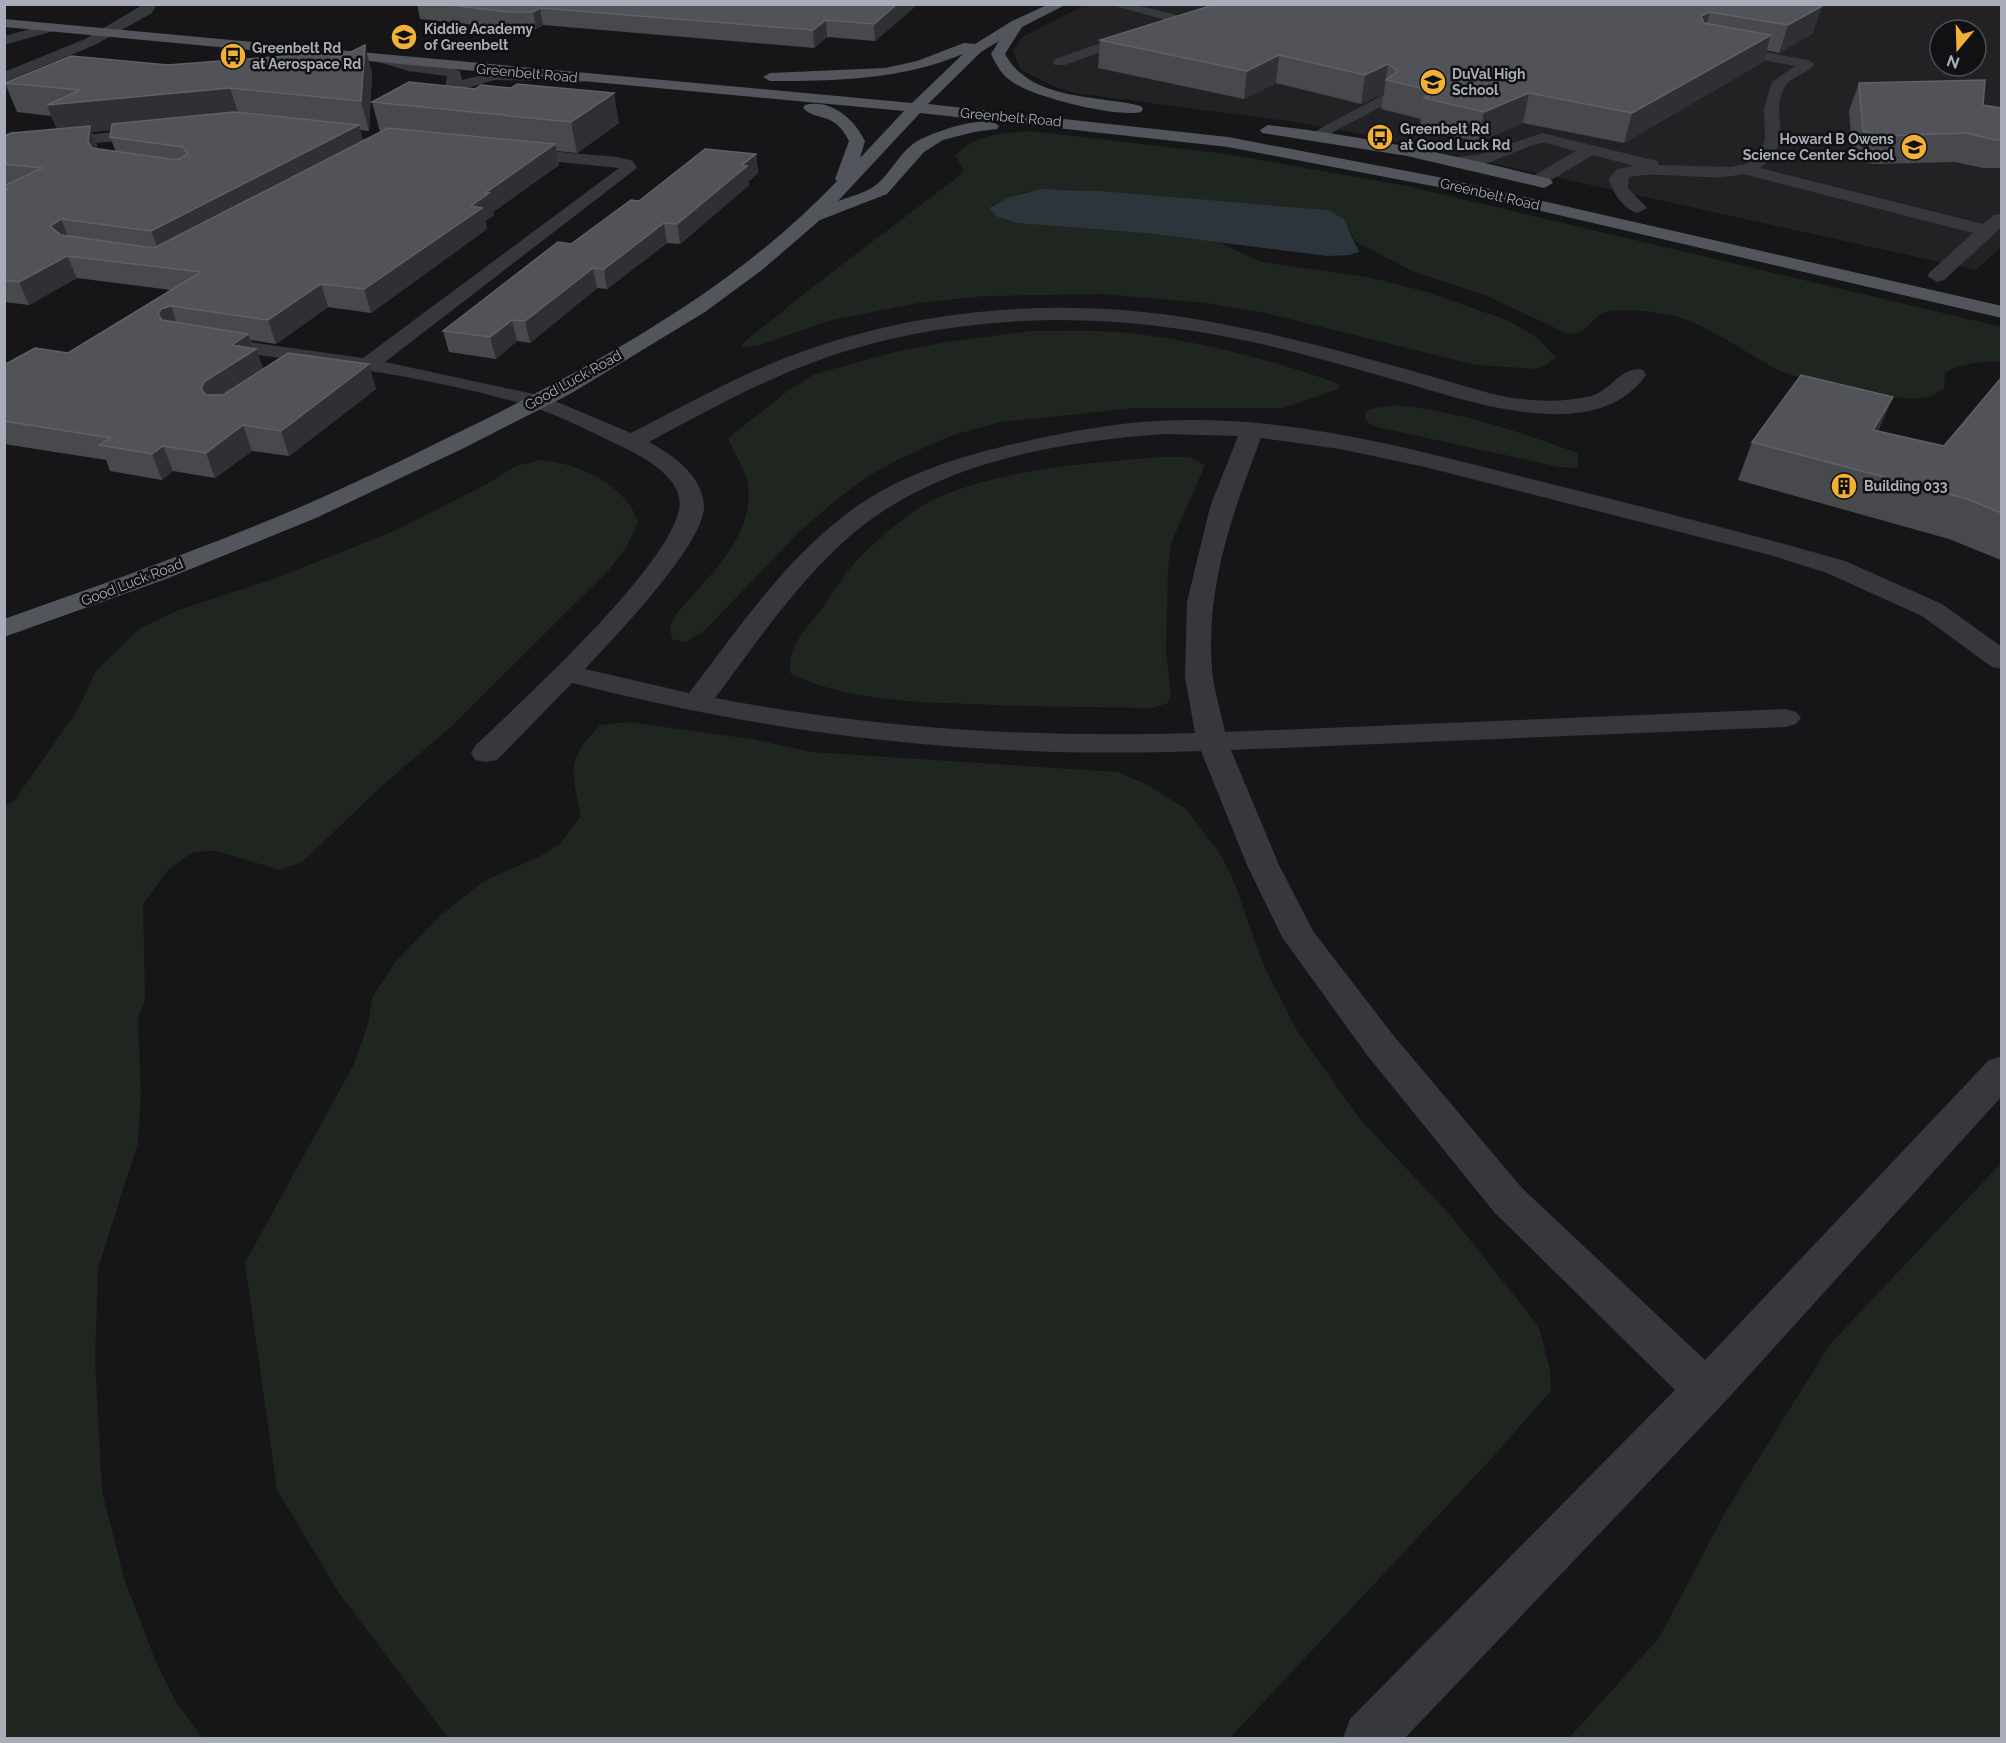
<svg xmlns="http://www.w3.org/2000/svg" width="2006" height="1743" font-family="Raleway,sans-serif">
  <rect width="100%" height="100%" fill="#161618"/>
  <!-- built -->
  <path fill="#222225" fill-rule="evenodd" d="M1086,4L2001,5V247L1976,270L1351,132L1288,121L1075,93L1055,87L1020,69L1013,50L1021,38ZM1940,30H1976V66H1940Z"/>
  <!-- green -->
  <path fill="#1e261f" d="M1031,131L1227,154L1407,186L2002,327L2001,362C1983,361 1961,363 1945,373L1944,388C1938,393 1932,397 1924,398C1896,402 1797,381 1772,367C1744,351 1701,321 1670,315C1654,312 1611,305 1598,316C1585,326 1589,332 1568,334L1485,295L1414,272L1389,259L1356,242L1344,219L1328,210L1067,189L1025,192L992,205L1005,220L1016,223L1144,233L1218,242L1262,262L1368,277L1427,292L1507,320L1539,339L1555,357L1548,364L1536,369L1476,365L1265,313L1207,303L1101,294L985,296L919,303L828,321L760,345L742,348L743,343L815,285L958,177L964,169L955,156C975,134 1002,133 1031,131Z
    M1031,331C1060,331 1090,330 1119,332C1193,339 1270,359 1339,384V389L1283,408H1135L1001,422L953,435L899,459L867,477L836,500L800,531L706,629L687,642L672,639L670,629L674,617C705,579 759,534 747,480C743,466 734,452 728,438L789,390L815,374L895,352L945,342Z
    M1396,405C1459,411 1519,432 1578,453V468L1559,467L1377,427L1368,423L1365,415L1369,409Z
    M1161,457H1189L1205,465L1172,541L1168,567L1166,651L1171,695L1168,703L1152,708C1091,707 1031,707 970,704C910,702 846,700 791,674C784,649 809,626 823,607C835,591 846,570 861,556C885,533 915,506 946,494C1013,468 1089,463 1161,457Z
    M540,460C577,463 625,483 638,522L626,548L608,571L453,725L383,785L302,862L280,870L217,851L193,852L168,870L143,904L145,999L138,1019L141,1091L138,1143L98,1268L95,1359L102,1491L125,1581L156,1662L176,1702L203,1738H5V807L16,798L79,708L95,672L139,629L176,611L276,578L394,531L485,485L516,466Z
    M628,722L751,739L812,752L1117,772L1146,784L1186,809L1219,852L1233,879L1263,964L1296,1029L1359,1118L1451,1216L1539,1327L1550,1370L1551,1391L1491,1459L1230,1738H448L339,1593L277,1490L245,1263L354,1064L368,1024L372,998L396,961L440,916L484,881L539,857L560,844L581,816C572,771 565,761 600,725Z
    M2001,1163V1738H1569L1659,1638L1727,1509L1831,1343Z"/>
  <!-- water -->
  <path fill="#2c353c" d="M1041,189L1100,191L1328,210L1344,219L1359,252L1349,255L1328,256L1144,233L1016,223L996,216L989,208L1007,198Z"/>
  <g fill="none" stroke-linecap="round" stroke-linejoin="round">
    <!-- minor -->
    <path fill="#37383d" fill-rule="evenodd" d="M144,4H157L152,13L95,45L4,82V72L85,39Z
      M1107,4H1132L1181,16L1213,4H1233L1065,65H1055L1053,62L1055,59L1166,20Z
      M49,24L56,28L54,31L4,45V36Z
      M1721,44L1808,60L1815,64C1808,73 1796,75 1788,83C1765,109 1799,141 1760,168L1983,224L1994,215L2000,214L2002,227L1944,280L1937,282L1927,276L1930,272L1973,233L1743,174C1705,183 1667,170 1629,177L1628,188L1647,208L1638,213C1624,210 1612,192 1609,179L1617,169L1634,166L1593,155L1543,185H1531L1528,181L1531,177L1576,151C1566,149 1554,144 1544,143C1524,143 1463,183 1448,162L1450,158L1481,154L1542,133L1657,161L1659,165L1731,167L1745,164L1758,155L1765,140L1764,108L1772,82L1795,66L1716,51L1714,48Z
      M383,55L409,63L446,66L460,71L462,80L495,72L583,74L590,78L583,82L495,80L453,92L445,87L447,76L408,71L378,62L376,59Z
      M1383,95L1388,97L1391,100L1388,103L1322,138L1316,140L1308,135Z
      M156,128L164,133L162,136L4,153V143Z
      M515,148L618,157L633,161L637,168L385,362L543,396L631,433C686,405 740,374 798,353C923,307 1064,297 1195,319C1295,336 1392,365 1489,393C1520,401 1559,404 1591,396C1611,391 1622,365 1643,370L1646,375C1595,449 1463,399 1395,380C1346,366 1298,352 1248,341C1175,326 1099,317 1024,321C952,325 881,337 814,362C757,383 703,413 649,442C673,455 703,476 704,506C705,544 612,640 585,669L689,693C737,631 782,563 845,515C895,476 957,457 1018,443C1074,430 1130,420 1187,420C1297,419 1405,447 1511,474C1603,497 1696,520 1788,545L1845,561L1942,604L2002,647V669L1992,667L1922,616L1827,573L1770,555L1425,467L1340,449L1261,438C1232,514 1203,594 1213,678C1216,696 1221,714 1225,732L1786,709L1796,712L1801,718L1796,724L1786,727L1231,750L1279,865L1313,931L1393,1035L1522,1188L1705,1360L1989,1060L2002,1056V1096L1722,1405L1405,1738H1343L1350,1719L1675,1390L1494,1212L1367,1055L1282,937L1247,865L1201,751C980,759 786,737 572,683L497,760L486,762L475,760L471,753L475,746C523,700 666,570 679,510C686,477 638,454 614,443C586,429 556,414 526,405C425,375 317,363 213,349L206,347L203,343L206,339L213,337L363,358L619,168L509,157L507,153ZM1164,434L1238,436L1210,507L1187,602L1185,677L1195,733C1034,738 874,729 715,698C754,646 791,591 839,546C923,465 1051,442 1164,434Z"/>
    <!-- major -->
    <path fill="#53555c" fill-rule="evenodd" d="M1049,4H1067L1022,27L1005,54C1030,101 1096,95 1141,106L1143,109L1141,112C1117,118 1034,97 1014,83C1002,76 997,66 991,54L999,41L981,52L928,104L1228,137L1438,177L2002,306V318L1438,187L1228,147L920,113L838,201C849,197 866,193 876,185C890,174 898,155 913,144C926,134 987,112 999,126L997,129L974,132L943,140L924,152L887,194L820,220L762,270L705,312L570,394L464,448L316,518L166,579L4,637V619C103,584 202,549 298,508C365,479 431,446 496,414C619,351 741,282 837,181L835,179L849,141C834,110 816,122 803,108L805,105C831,98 855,120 865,141L860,158L904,111L4,27V19L912,103L963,54C900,80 837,81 770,81L763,77L770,73L885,68L917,61L964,43L975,44L1012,21Z
      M1268,125C1364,136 1457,155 1550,179L1553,183L1544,188L1407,156L1262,133L1260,130Z"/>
  </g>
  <!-- wall -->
  <path fill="#47494d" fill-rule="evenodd" d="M417,4H918L875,41L827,37L814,48L543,25L536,29H512L420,19Z
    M1811,4L1813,33L1779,53L1766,50L1763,62L1624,143L1523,123L1478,142L1419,128L1421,119L1381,109L1384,93L1361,104L1276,83L1244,99L1098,68L1100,40Z
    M168,65L372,73L369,131L360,130L363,141L380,132L372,102L619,123L577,153L557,151L559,165L493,212L494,215L485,221L487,229L371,313L328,307L276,344L251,340L253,348L256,349L263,369L376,389L289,456L252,451L215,478L173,471L162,480L110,471L106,460L4,444V365L68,353L171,290L77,278L29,305L4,302V186L9,184H4V136L57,129L51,116L17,112L5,83ZM111,130L110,137L116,152L97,149V146L92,132Z
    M1859,83L2001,108V168H1983L1955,162L1872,164L1853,159L1849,111Z
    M756,154L758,173L749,181V185L680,244L667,243L607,289L597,288L530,343L517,341L496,359L449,352L443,331L571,244L639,201Z
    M2001,378V560L1949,539L1738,480L1752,442L1893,397L1878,431L1944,446Z"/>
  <!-- shaded-wall -->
  <path fill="#2f3033" d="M897,4H918L875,41L874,24Z
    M1822,6L1813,33L1779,53L1788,25Z
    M540,8L543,25L536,29L533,12Z
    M1710,12L1702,39L1701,16Z
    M826,20L827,37L814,48L813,30Z
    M1771,35L1763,62L1624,143L1632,113Z
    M365,45L372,73L369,131L361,101Z
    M1279,55L1276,83L1244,99L1247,71Z
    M1388,64L1384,93L1361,104L1365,75Z
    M230,88L240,118L92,132L97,146L96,163L59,135L47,105Z
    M614,93L619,123L577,153L571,122Z
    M1529,93L1523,123L1478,142L1484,112Z
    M359,125L364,145L160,254L151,231Z
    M555,144L559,165L493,212L494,215L485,221L487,229L371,313L364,289L471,206L485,193Z
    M756,154L758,173L749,181V185L680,244L677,224Z
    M61,219L70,241L59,248L50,226Z
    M664,223L667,243L607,289L604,269Z
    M67,256L77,278L29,305L19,282Z
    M593,268L597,288L530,343L525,321Z
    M321,284L328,307L276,344L268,320Z
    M171,306L179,330L170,333L158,314L161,309Z
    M512,320L517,341L496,359L490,337Z
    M248,334L254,350L256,349L265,373L214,406L201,389L205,381L232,345Z
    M369,364L376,389L289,456L281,431Z
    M1893,397L1877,434L1873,430Z
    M243,425L252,451L215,478L206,453Z
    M163,446L173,471L162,480L152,454Z"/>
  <!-- building -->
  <path fill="#525359" stroke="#5f6168" stroke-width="1.5" d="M441,4H897L874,24L826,20L813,30L540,8L533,12H509Z
    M1216,4H1811L1822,6L1788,25L1710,12L1701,16L1704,23L1771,35L1632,113L1529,93L1484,112L1424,98L1437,92L1386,80L1398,71L1388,64L1365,75L1279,55L1247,71L1100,40Z
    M365,45L361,101L230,88L47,105L80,90L5,83L71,56L168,65L312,54L341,57Z
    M1985,80L1983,105L2001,108V140H1995L1966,133L1883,136L1863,131L1859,83Z
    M409,82L475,89L481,85L511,88L517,84L614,93L571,122L372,102Z
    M234,112L359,125L151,231L61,219L50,226L61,235L154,248L388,128L555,144L485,193H489L471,206L482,208L364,289L321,284L268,320L171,306L161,309L158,314L162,320L248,334L232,345L256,349L205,381L201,389L206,395H223L288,353L369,364L281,431L243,425L206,453L163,446L152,454L99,445L111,438L4,421V365L35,348L68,353L201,272L67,256L19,282L4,280V190L7,189L4,188V186L42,168L4,164V136L11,133L90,126L88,142L92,148L177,160L188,154L183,147L110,137L112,124Z
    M705,149L756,154L742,165L747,166L677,224L664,223L604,269L593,268L525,321L512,320L490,337L443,331L558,242L571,244L631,200L639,201Z
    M1801,375L1893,397L1873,430L1944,446L2001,378V513L1967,499L1752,442Z"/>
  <!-- icons -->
  <defs>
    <symbol id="school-disc" viewBox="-11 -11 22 22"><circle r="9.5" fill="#f2b134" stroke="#111113"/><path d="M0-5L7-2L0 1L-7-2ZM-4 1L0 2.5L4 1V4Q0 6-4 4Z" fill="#111"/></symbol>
    <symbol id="bus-disc" viewBox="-11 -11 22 22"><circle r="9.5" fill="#f2b134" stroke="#111113"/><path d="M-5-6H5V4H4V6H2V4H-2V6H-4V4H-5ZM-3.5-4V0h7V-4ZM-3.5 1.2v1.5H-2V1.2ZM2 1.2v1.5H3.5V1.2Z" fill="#111"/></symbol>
    <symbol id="building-disc" viewBox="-11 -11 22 22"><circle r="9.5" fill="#f2b134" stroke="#111113"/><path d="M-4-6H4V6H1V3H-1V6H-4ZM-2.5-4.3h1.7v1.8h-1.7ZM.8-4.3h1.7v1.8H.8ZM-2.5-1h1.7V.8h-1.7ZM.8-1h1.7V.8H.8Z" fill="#111"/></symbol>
  </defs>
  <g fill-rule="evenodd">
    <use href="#school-disc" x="389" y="22" width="30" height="30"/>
    <use href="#bus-disc" x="218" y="41" width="30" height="30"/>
    <use href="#school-disc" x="1418" y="67" width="30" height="30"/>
    <use href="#bus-disc" x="1365" y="122" width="30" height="30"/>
    <use href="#school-disc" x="1899" y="132" width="30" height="30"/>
    <use href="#building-disc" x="1829" y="471" width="30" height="30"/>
  </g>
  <g text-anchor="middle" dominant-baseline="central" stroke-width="5" stroke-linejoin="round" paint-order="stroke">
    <!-- far-poi labels -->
    <g font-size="14" font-weight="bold" fill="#a8adb8" stroke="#111113" text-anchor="start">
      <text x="424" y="29">Kiddie Academy<tspan x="424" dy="16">of Greenbelt</tspan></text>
      <text x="252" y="48">Greenbelt Rd<tspan x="252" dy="16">at Aerospace Rd</tspan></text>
      <text x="1452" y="74">DuVal High<tspan x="1452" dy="16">School</tspan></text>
      <text x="1400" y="129">Greenbelt Rd<tspan x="1400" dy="16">at Good Luck Rd</tspan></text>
      <text x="1894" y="139" text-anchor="end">Howard B Owens<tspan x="1894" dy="16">Science Center School</tspan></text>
      <text x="1864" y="486">Building 033</text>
    </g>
    <!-- far-street labels -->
    <g font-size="14" fill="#a8adb8" stroke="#111113">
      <text transform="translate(527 73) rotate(5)">Greenbelt Road</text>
      <text transform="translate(1011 117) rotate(5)">Greenbelt Road</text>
      <text transform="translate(1490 194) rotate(13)">Greenbelt Road</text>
      <text transform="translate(573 380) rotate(-29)">Good Luck Road</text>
      <text transform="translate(132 582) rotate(-21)">Good Luck Road</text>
    </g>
  </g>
  <!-- border -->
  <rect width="2006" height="1743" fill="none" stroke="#a8adb8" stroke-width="12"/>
  <!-- north arrow -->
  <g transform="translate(1958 48) rotate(199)"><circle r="28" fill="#111113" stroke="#4d4f55" stroke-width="1.5"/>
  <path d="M0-4.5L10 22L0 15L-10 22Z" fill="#f2b134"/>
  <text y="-9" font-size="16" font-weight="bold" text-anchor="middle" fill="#a8adb8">N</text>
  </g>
</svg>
